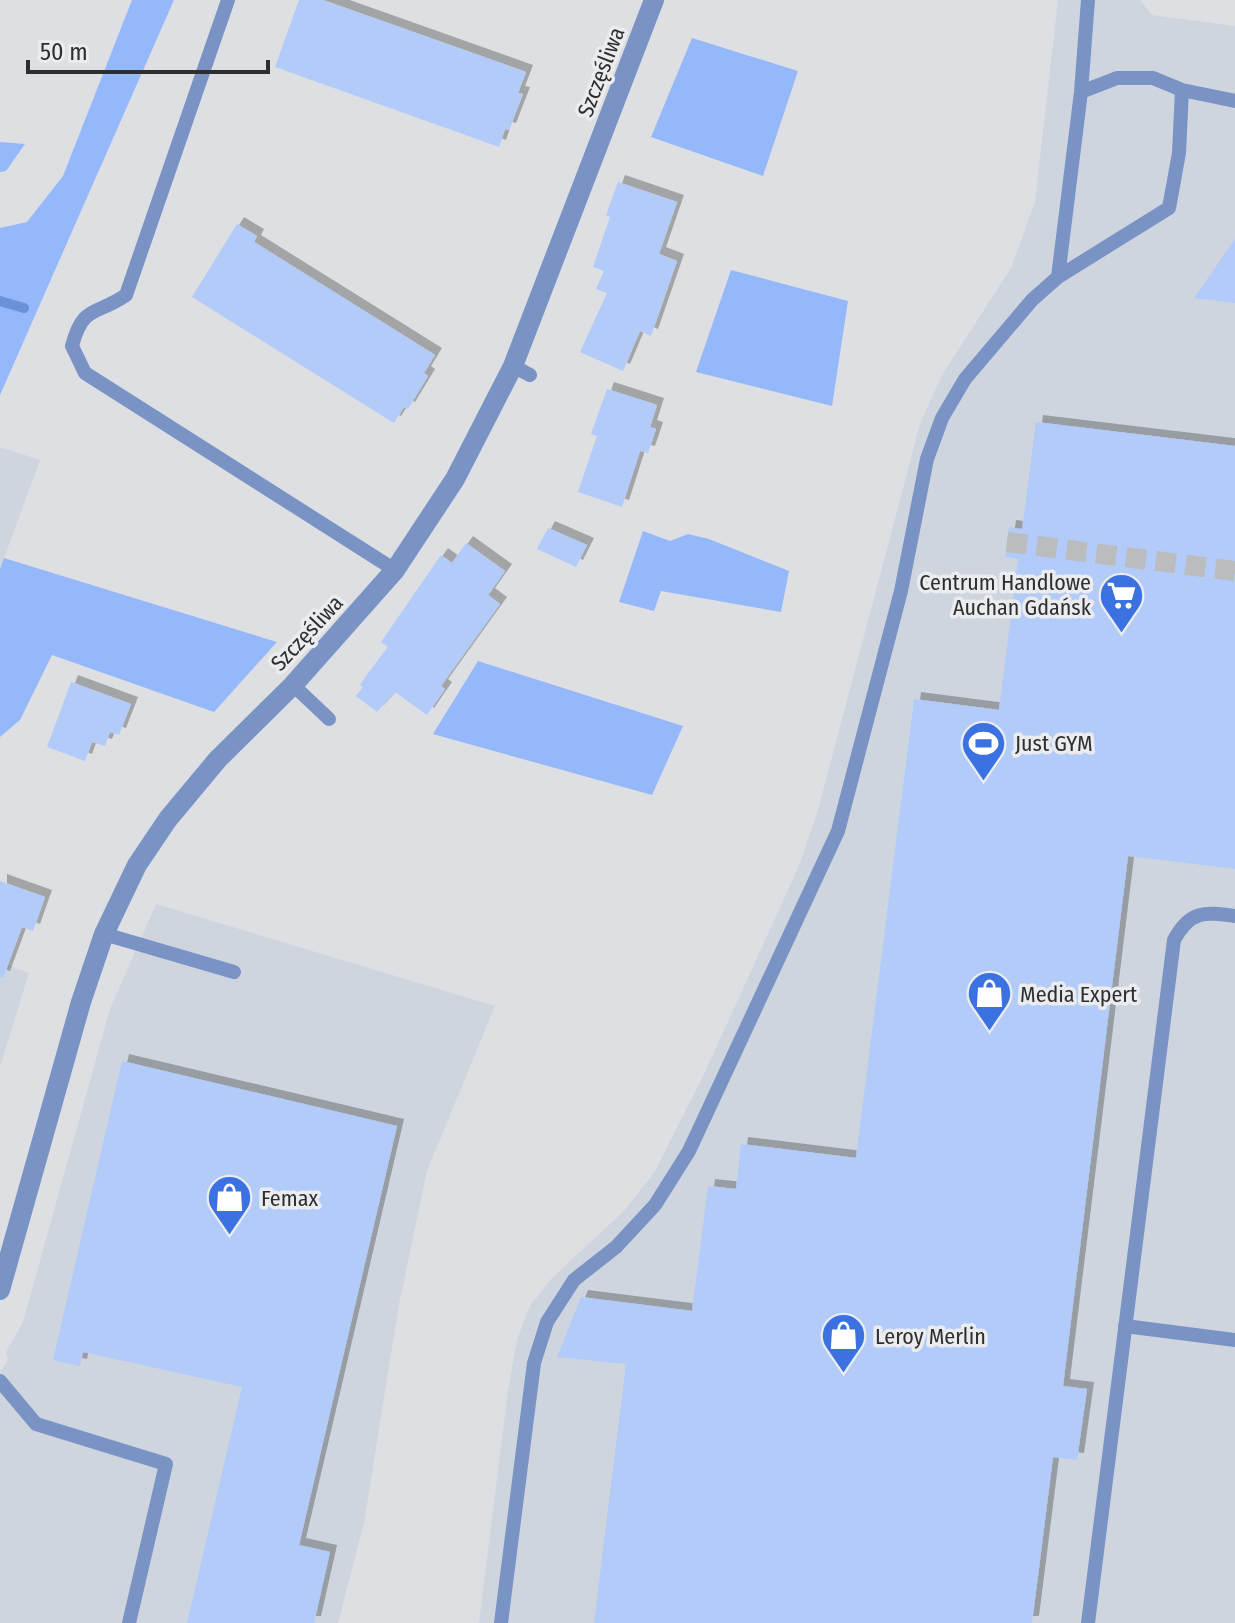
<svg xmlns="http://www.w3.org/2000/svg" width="1235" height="1623" font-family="'Fira Sans Condensed',sans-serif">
  <defs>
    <filter id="shadow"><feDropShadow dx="7" dy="-7" stdDeviation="0" flood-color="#0004"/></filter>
  </defs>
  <rect width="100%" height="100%" fill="#dddfe2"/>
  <!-- built -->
  <path fill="#cfd5de" d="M1058,0H1140L1152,15L1235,26V1623H479L508,1391L517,1339L530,1306L552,1278L624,1211L654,1173L705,1072L799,866L818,810L920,424L942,375L1011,268L1035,202Z
    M0,447L40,460L0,569Z
    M156,904L495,1006L427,1171L399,1304L364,1523L338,1623H0V1373L8,1360L6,1352L23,1322L110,1009Z
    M0,962L29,973L0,1067Z"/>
  <!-- green -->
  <path fill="#95b8fb" d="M132,0H174L0,395V228L27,222L63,176Z
    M692,38L798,71L763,176L651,137Z
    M0,142L25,144L6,171L0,172Z
    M731,270L848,301L832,406L696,372Z
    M643,531L670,541L688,534L709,539L789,571L781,612L661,591L654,611L619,602Z
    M4,558L277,642L214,712L52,655L20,720L0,737V569Z
    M478,661L683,726L652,795L433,734Z"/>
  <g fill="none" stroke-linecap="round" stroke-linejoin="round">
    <!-- stream -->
    <path stroke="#6b91da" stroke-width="10" d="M0,301L24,308"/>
  </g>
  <!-- building -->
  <path fill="#b2cbf9" filter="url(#shadow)" d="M299,0H323L526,72L518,93L523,94L509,130L505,129L499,147L275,67Z
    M618,182L677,202L659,254L677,261L651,336L640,331L623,371L580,352L607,293L596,289L604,271L593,267L610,217L606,215Z
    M237,224L257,236L254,242L435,355L424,373L428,376L408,409L404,407L394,423L192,297Z
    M1235,239V303L1194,298Z
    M607,389L657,405L650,427L656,429L648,453L640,451L622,507L578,492L597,436L591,434Z
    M1036,422L1235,446V869L1128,856L1063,1386L1087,1389L1077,1460L1053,1457L1032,1623H594L626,1364L557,1357L581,1297L692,1311L708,1186L736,1189L741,1144L856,1158L914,699L999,710L1018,559L1005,557L1009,527L1022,529Z
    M548,528L587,545L576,567L537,549Z
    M466,543L505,571L488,595L500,604L441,686L445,689L427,715L395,692L377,712L356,696L363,687L360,685L368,673L388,647L381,642L441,555L452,563Z
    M71,682L131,704L119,735L110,732L105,746L92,742L85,761L47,747Z
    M0,881L45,897L33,931L22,927L3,978L0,977Z
    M122,1061L397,1126L299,1545L330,1552L314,1623H187L242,1387L83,1352L80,1366L53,1360Z"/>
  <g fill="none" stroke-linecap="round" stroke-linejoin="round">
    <!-- pedestrian-tunnel -->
    <path stroke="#babcbe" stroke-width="20" stroke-dasharray="20 10" stroke-linecap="butt" d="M1007,542L1235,571"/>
    <!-- service -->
    <path stroke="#7993c5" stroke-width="14" d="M228,0L126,295C96,316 83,304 72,346L85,373L395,570
      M1081,92L1117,78H1153L1182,90L1235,101
      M1058,277L1169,208L1179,153L1182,90
      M513,366L530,375
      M293,685L329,719
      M104,934L234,972
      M1125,1326L1235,1340
      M0,1381L36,1424L166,1464L129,1623
      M501,1623L534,1363L547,1322L574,1280L616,1247L655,1205L689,1151L838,831L901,591L927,459L942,418L965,379L1032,300L1058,277L1081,92L1088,0
      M1088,1623L1174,940C1190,910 1205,912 1235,916"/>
    <!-- minor -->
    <path stroke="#7993c5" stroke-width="20" d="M0,1290L81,1002L104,934L137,865L168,819L218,759L293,685L395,570L455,479L513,366L654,0"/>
  </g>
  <!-- icons -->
  <defs>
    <symbol id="supermarket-pin" viewBox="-11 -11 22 30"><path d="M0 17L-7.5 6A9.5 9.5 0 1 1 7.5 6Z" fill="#3b71e1" stroke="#eaecef"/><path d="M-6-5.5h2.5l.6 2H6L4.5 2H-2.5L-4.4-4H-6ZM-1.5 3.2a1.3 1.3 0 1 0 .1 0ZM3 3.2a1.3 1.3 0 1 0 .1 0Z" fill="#fff"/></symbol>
    <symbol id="stadium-pin" viewBox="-11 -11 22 30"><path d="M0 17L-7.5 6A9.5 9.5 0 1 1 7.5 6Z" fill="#3b71e1" stroke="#eaecef"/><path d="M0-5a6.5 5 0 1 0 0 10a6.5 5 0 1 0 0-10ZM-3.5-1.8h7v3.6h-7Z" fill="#fff"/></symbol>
    <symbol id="shop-pin" viewBox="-11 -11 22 30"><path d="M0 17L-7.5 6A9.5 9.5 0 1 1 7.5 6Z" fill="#3b71e1" stroke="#eaecef"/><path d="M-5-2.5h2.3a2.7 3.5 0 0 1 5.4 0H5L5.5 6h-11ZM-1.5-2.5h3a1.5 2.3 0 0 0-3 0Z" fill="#fff"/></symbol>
  </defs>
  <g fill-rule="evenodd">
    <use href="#supermarket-pin" x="1096" y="570" width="51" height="69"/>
    <use href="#stadium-pin" x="958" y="718" width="51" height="69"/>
    <use href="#shop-pin" x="964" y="968" width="51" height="69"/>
    <use href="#shop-pin" x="204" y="1172" width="51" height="69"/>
    <use href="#shop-pin" x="818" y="1310" width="51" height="69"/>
  </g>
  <g text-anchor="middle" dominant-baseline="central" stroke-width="7" stroke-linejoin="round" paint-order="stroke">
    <!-- street labels -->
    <g font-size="22" fill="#2e2e30" stroke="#eaecef">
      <text transform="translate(601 72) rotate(-69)">Szczęśliwa</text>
      <text transform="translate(307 633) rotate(-47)">Szczęśliwa</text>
    </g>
    <!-- poi labels -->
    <g font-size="22" fill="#2e2e30" stroke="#eaecef" text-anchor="start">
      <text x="1091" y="582" text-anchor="end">Centrum Handlowe<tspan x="1091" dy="25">Auchan Gdańsk</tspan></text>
      <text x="1015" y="743">Just GYM</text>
      <text x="1020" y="994">Media Expert</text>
      <text x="261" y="1198">Femax</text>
      <text x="875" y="1336">Leroy Merlin</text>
    </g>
  </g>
  <!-- scale -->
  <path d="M28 60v12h240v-12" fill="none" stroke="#2e2e30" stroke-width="4"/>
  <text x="40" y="60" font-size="24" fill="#2e2e30" stroke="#eaecef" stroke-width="6" paint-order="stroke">50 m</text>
</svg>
